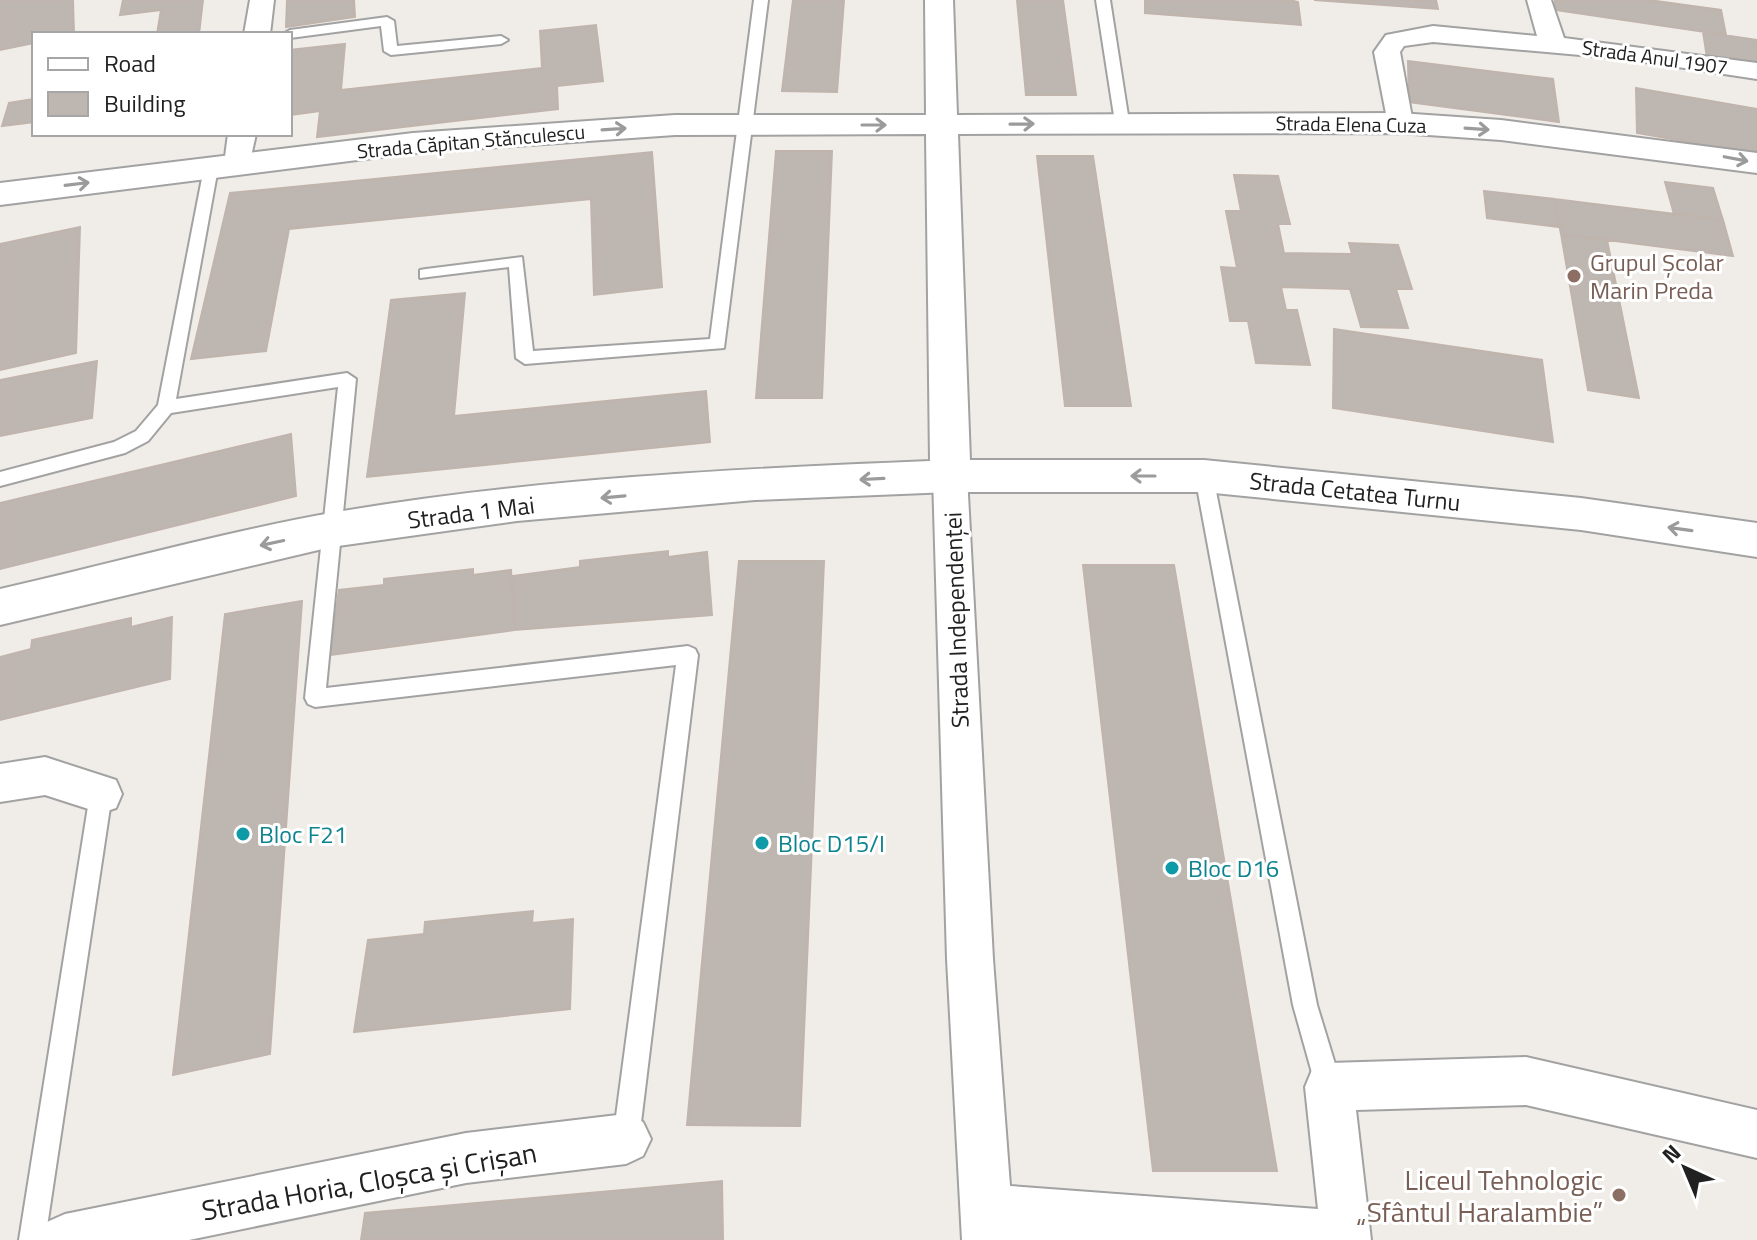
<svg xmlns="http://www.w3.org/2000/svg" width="1757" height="1240" font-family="'Titillium Web',sans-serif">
  <rect width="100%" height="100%" fill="#f0ede8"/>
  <!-- building -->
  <path fill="#bdb6b1" stroke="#c0b4ac" stroke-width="2" d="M0,0H73L74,34H34V43L0,50Z
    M123,0H203L199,34H157L161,10L120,15Z
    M287,0H354L355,17L286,27Z
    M793,0H844L837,92L782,91Z
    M1017,0H1063L1076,95H1026Z
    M1145,0H1289L1298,2L1301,25L1145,13Z
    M1314,0H1436L1438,9Z
    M1555,0H1649L1721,10L1726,35L1555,10Z
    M596,25L603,81L557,86L558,109L317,137L320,111L290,115V50L345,44L341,90L542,68L540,31Z
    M1703,32L1757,40V66L1707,58Z
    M1408,61L1553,79L1559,122L1409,102Z
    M1636,88L1757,109V154L1637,133Z
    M34,99V122L2,126L9,103Z
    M776,151H832L822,398H756Z
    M652,152L662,287L594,295L591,199L289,229L266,351L191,359L230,193Z
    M1037,156H1093L1131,406H1065Z
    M1234,175L1278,176L1290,224H1278L1284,253L1352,254L1349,243L1398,245L1412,289H1396L1408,328L1361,327L1350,289L1281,287L1286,310H1297L1310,365L1256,363L1248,321H1230L1221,267L1237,268L1226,211H1241Z
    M1665,182L1713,188L1723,220L1674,214Z
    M1484,191L1554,199L1559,227L1487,218Z
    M1554,199L1723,220L1733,256L1561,234Z
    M80,227L76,353L0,370V244Z
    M1561,234L1607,240L1639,398L1588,390Z
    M465,293L454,416L706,391L710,442L367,477L391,300Z
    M1334,329L1542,360L1553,442L1333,408Z
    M97,361L92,418L0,436V380Z
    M291,434L296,496L0,569V503Z
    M668,551V557L707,552L712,615L515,630L512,576L580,567V561Z
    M739,561H824L800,1126L687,1125Z
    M1083,565H1174L1277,1171H1153Z
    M473,569V575L511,570L515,630L330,655L339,590L384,585V579Z
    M302,601L270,1054L173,1075L225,614Z
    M172,617L170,679L0,720V657L31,649L32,640L131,618V627Z
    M533,911L532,923L573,919L570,1009L354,1032L368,940L424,934L425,922Z
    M722,1181L723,1240H361L365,1213Z"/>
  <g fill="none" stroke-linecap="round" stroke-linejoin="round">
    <defs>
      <path id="service" d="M754,0H768L724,348L525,364L516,358L509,267L420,278V270L426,269L522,257L533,351L710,339Z
        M1096,0H1110L1129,122L1122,126L1115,122Z
        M387,17L394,21L397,46L501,36L508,40L501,44L391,55L384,51L381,26L290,38V34H283L290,30Z
        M211,163L218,168L176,399L347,373L356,379L326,688L688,646L695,649L698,655L639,1139L635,1148L626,1152L617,1148L613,1139L676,665L315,707L308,704L305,698L338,387L171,413L148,441L125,453L0,486V472L114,442L136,431L158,405L204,168Z
        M1204,469L1213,476L1317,1005L1342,1087L1338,1096L1329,1100L1320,1096L1316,1087L1293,1005L1195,476Z
        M101,784L109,787L112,794L45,1240H19L90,794L93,787Z"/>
      <path id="minor" d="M250,0H274L270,34H244Z
        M1527,0H1551L1564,38L1757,63V79L1625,59L1433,42L1404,46L1400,52L1413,123L1409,129H1389L1374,52L1386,35L1433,26L1537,36Z
        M228,134H256L248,170H228L224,164Z
        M950,463L962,466L967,476L993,959L1010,1186L1318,1209L1305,1087L1312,1070L1329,1063L1526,1057L1757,1110V1158L1526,1105L1356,1110L1371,1240H962L947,959L933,476L938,466Z
        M45,757L116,780L122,794L116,808L101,813L45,795L0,802V764Z
        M626,1114L643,1122L651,1139L643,1156L626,1164L466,1183L189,1240H39L47,1222L65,1214L466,1133Z"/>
      <path id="tertiary" d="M925,0H953L957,115L1399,113L1501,120L1757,153V173L1501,140L1399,133L958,134L970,460H1204L1581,498L1757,523V557L1581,530L1204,492H950L755,500L517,521L331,547L0,625V589C110,564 220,533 331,513C528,479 730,469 930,461L926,134L675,135L413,153L0,205V183L413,133L675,115H926Z"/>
    </defs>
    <!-- service casing -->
    <use href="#service" stroke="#a2a2a2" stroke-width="4"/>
    <!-- minor casing -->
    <use href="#minor" stroke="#a2a2a2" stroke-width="4"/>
    <!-- tertiary casing -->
    <use href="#tertiary" stroke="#a2a2a2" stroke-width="4"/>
    <!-- service -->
    <use href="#service" fill="#fff" fill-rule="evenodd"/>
    <!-- minor -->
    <use href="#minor" fill="#fff" fill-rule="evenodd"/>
    <!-- tertiary -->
    <use href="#tertiary" fill="#fff" fill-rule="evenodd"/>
  </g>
  <!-- one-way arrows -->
  <defs><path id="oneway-shaft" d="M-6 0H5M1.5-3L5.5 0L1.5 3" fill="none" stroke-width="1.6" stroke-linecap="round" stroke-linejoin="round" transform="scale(2)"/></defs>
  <g stroke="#9b9b9b">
    <use href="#oneway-shaft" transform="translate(1022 124) rotate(-1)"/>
    <use href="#oneway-shaft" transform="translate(874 125)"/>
    <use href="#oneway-shaft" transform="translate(614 129) rotate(-4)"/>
    <use href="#oneway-shaft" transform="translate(1477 129) rotate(4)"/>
    <use href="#oneway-shaft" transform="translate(1736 159) rotate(11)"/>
    <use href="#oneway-shaft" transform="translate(77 184) rotate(-7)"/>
    <use href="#oneway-shaft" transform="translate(1143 476) rotate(-180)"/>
    <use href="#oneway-shaft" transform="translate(872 479) rotate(177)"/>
    <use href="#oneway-shaft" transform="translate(613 497) rotate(175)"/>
    <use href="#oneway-shaft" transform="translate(1680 529) rotate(-172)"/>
    <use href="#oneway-shaft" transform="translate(272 543) rotate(168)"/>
  </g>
  <!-- markers -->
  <g fill="#8d6e63" stroke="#fff" stroke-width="3">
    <circle cx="1574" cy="276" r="8"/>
    <circle cx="1619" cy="1195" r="8"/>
  </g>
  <g fill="#0f9aa8" stroke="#fff" stroke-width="3">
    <circle cx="243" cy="834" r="8"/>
    <circle cx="762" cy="843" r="8"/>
    <circle cx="1172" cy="868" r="8"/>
  </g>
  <g text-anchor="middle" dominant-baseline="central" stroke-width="6" stroke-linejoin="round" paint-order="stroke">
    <!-- far-street labels -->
    <g font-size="20" fill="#212121" stroke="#fff">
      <text transform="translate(1655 57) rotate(8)">Strada Anul 1907</text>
      <text transform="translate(1351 124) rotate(1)">Strada Elena Cuza</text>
      <text transform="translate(471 141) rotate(-5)">Strada Căpitan Stănculescu</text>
    </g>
    <!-- education labels -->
    <g font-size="24" fill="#785e54" stroke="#fff" text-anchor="start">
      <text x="1590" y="262">Grupul Școlar<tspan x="1590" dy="28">Marin Preda</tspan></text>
    </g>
    <!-- street labels -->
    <g font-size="24" fill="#212121" stroke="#fff">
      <text transform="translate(1355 491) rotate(6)">Strada Cetatea Turnu</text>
      <text transform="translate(471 512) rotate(-7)">Strada 1 Mai</text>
      <text transform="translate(956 620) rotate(-92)">Strada Independenței</text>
    </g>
    <!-- culture labels -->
    <g font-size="24" fill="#0d838f" stroke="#fff" text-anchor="start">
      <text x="259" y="834">Bloc F21</text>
      <text x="778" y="843">Bloc D15/I</text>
      <text x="1188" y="868">Bloc D16</text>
    </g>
    <!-- near-education labels -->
    <g font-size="28" fill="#785e54" stroke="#fff" text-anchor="end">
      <text x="1603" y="1179">Liceul Tehnologic<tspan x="1603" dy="32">„Sfântul Haralambie”</tspan></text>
    </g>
    <!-- near-street labels -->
    <g font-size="28" fill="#212121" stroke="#fff">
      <text transform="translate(369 1181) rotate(-10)">Strada Horia, Cloșca și Crișan</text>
    </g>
  </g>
  <!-- legend -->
  <rect x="32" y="32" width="260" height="104" fill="#ffffff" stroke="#a6a6a6" stroke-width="2"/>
  <rect x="48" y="58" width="40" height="12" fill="#ffffff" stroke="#a6a6a6" stroke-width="2"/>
  <text x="104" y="72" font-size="24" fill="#212121">Road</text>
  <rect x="48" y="92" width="40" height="24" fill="#bdb6b1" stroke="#a6a6a6" stroke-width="2"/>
  <text x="104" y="112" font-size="24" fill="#212121">Building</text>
  <!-- north arrow -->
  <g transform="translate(1685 1168) rotate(316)" stroke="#ffffff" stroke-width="6" paint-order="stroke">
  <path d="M0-6L14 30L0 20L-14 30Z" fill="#212121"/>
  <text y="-12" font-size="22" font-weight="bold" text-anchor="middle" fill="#212121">N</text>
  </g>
</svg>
